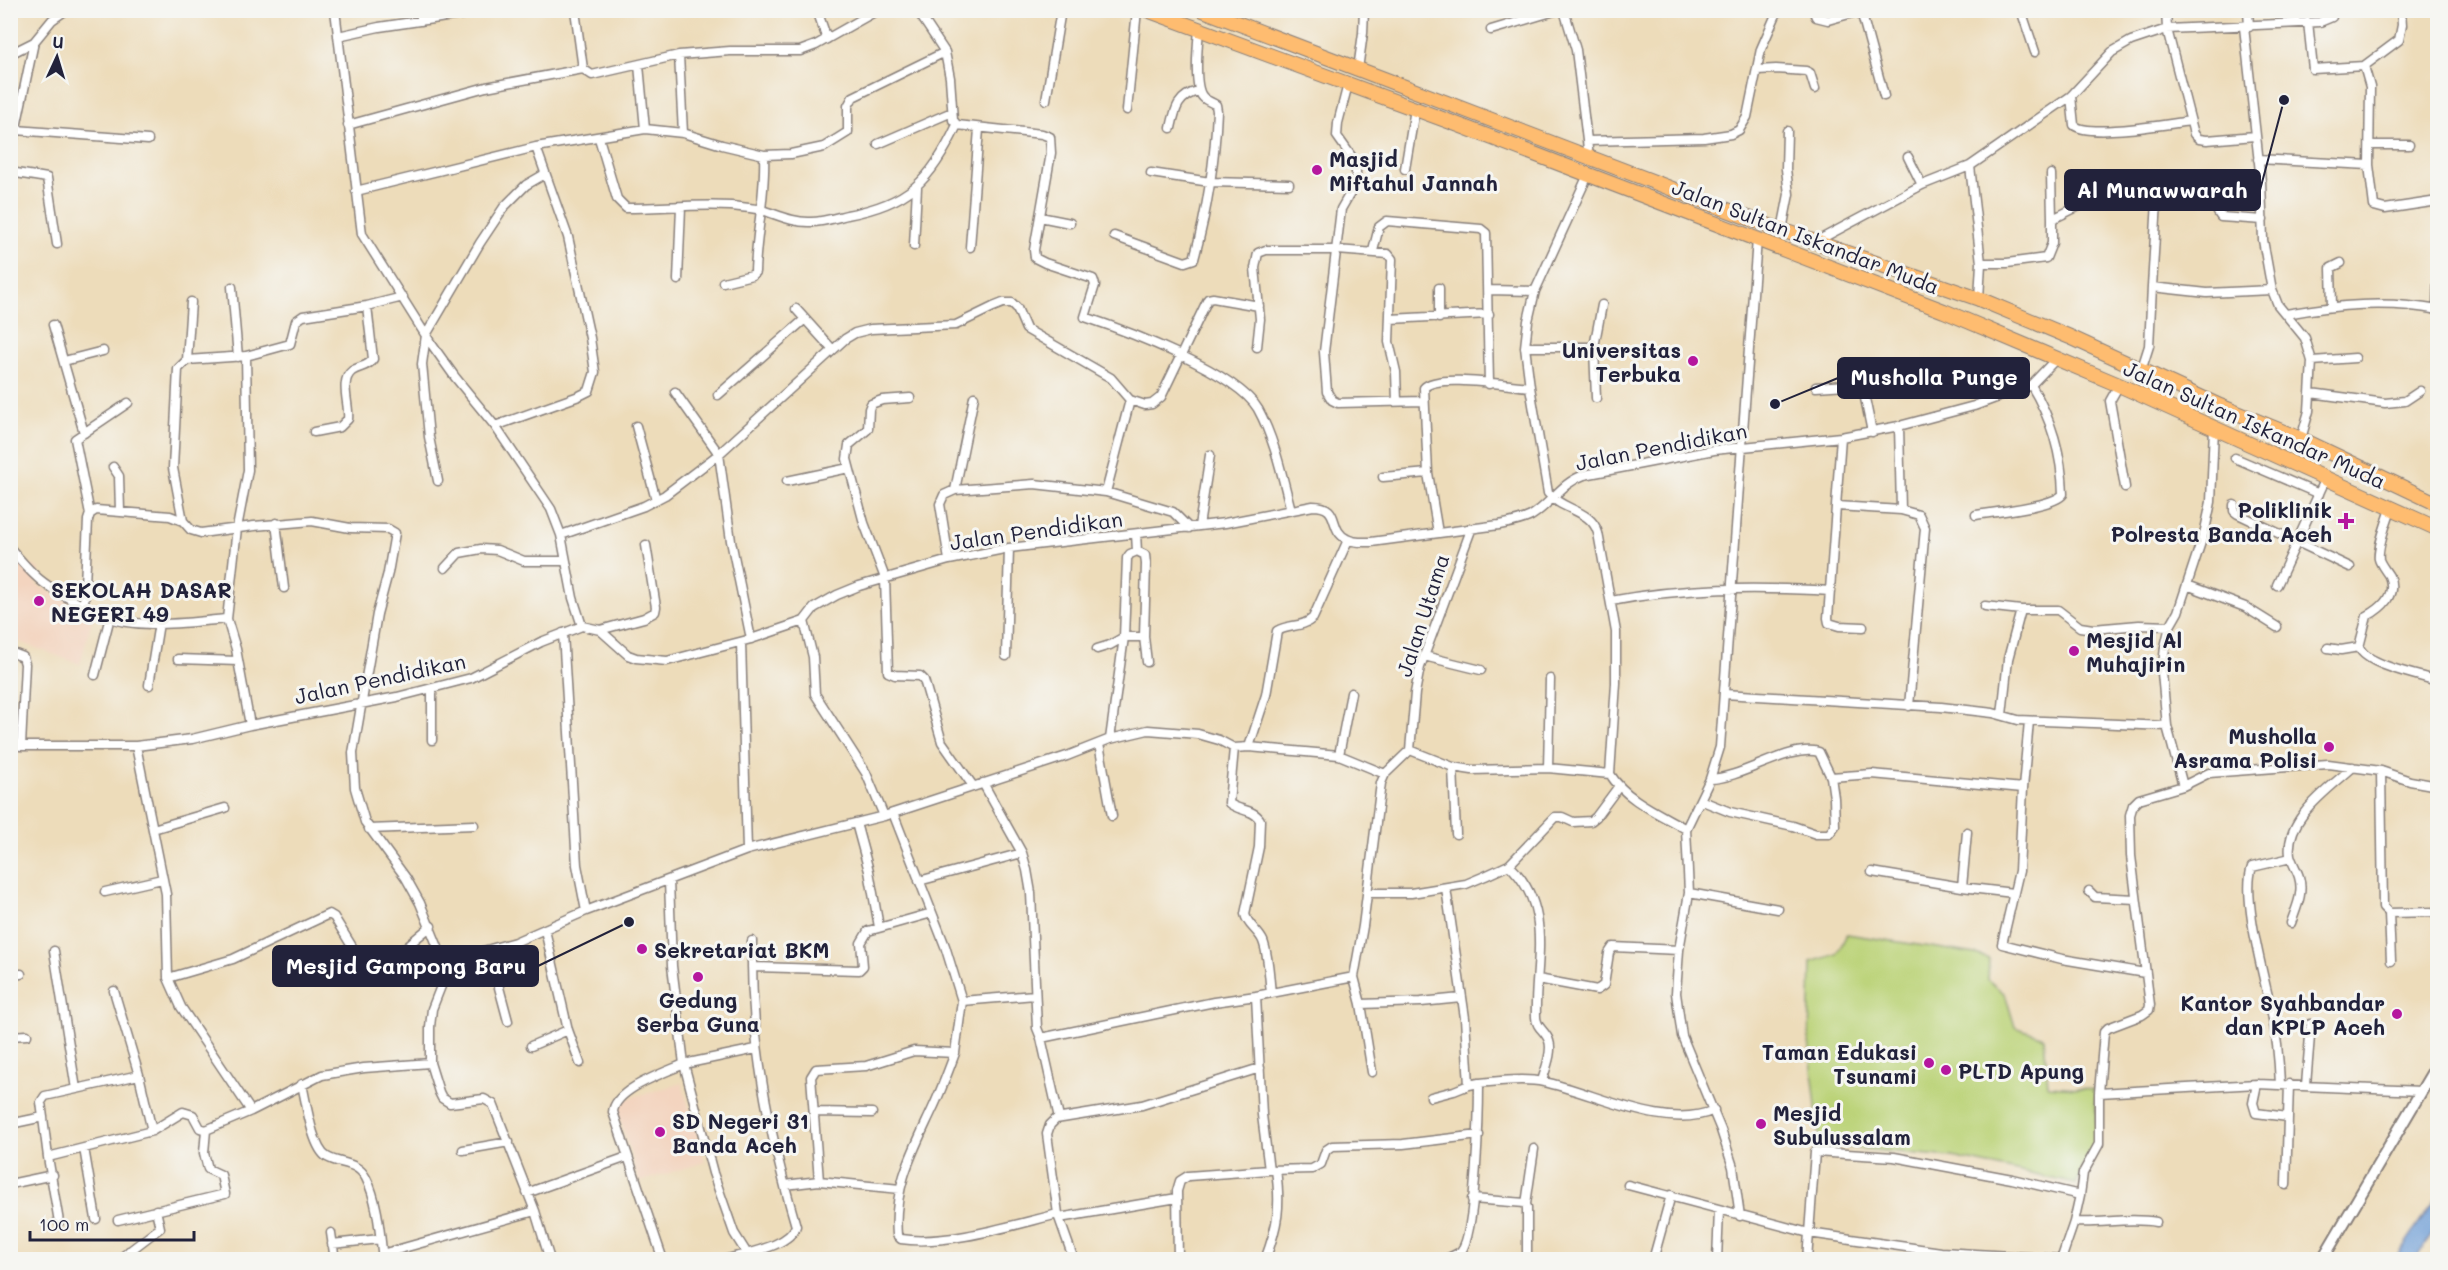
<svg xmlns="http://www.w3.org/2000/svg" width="2448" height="1270" font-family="Mali,sans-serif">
  <rect width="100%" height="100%" fill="#f6f6f2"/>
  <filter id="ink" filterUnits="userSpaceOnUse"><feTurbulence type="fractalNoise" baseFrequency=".0167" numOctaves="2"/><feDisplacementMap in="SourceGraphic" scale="12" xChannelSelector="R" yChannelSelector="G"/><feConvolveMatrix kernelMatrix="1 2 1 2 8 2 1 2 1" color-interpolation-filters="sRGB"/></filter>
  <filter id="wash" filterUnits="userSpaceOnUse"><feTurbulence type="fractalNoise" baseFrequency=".008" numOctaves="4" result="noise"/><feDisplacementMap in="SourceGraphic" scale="24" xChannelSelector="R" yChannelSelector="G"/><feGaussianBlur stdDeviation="1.35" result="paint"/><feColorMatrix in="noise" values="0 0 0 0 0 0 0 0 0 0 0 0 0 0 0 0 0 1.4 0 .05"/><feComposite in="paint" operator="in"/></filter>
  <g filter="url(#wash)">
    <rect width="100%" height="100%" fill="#eddcba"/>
    <!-- built -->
    <path fill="#f3d4bf" d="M22,561L40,569L36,584L93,616L80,664L11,639V587Z
      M682,1083L705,1162L639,1182L615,1102Z"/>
    <!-- green -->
    <path fill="#bbd378" stroke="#6e7a5a" stroke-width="1.5" d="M1847,934L1976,954L1989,959L1988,980L2005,994L2015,1027L2044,1037L2048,1086L2095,1089L2097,1143L2085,1161L2076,1184L1952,1157L1820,1145L1809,1040L1811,962L1837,954Z"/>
    <!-- water -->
    <path fill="#6c9bd5" stroke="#475e88" stroke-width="1.5" d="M2437,1197V1226L2415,1259H2395Z"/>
  </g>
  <g filter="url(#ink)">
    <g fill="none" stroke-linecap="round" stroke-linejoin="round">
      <defs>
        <path id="minor" d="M335,10L362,234L430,342L455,377L495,426L551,509L561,535L573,598L582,626
          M575,10L583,69L592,75L679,55L730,51H800L816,45L878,10
          M817,10L827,39
          M917,10L945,52L950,78L953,120L957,125L1042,134L1050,137L1051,153L1034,250L1035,258L1045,263L1093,279L1095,285L1085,317C1127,331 1236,372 1258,409C1275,440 1282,476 1291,510
          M1564,10L1576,50L1589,157
          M1813,10L1816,17L1828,20L1863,10
          M2021,10L2035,52
          M2166,10L2167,29L2194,134L2199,139L2207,140L2255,136
          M2248,10L2249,27
          M1861,11L1884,96
          M421,21V10
          M2308,22L2313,69L2364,66L2370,87L2369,165L2374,206L2385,209L2438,201
          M2244,27L2261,181L2263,240L2272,290L2278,305L2305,338L2312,361L2309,411L2301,439
          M1491,30L1558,10
          M338,36L379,27L493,10
          M10,54L34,42
          M679,55L683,133
          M639,65L645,129
          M2364,66L2399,40L2402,25L2401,10
          M1358,69L1363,33L1364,10
          M1757,70L1776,69L1806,71L1810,73L1815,89
          M1348,84L1338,123L1337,136L1356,163V183L1341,209L1324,352L1327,392L1332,400L1338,403L1423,401
          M2071,96L2074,125C2087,138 2169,124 2190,121
          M1046,100L1061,10
          M1127,110L1137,10
          M2438,113V121
          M348,125L486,87L583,69
          M1171,128C1175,109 1178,95 1199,91
          M16,130L148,140
          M599,138L617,199L626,208C660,208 696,204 731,206C741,207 752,208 762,210C778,215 794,223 811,222C823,222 835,218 847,215C908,204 931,181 957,125
          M1587,141L1704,138L1731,134L1739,130L1747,117L1761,49L1778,10
          M878,144L952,112
          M2370,145H2409
          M10,156L34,42L52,20L66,10
          M1908,157L1922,185
          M2258,159L2369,165
          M1970,166L1981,263L1979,299
          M1405,169L1415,109
          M10,172L47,178L57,244
          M1151,173L1210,182L1289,184
          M2051,174L2052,219
          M1588,175L1535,291L1528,321L1525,347L1530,387L1548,493C1562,511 1591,509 1598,533L1616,632V683L1610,774C1626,800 1660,814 1686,829
          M356,191L536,147L645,129L683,133L722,145L764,155L791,154L824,147L848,132V106L853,97L945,52
          M1040,217L1070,223
          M1782,230L1789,194L1786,169L1787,131
          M1114,236L1185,262L1194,259C1207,211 1215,160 1217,111L1216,105C1212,102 1206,101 1203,97C1193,87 1198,43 1199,29
          M1815,242L1922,185L1970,166L2071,96L2112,52L2131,41L2167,29L2320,22L2332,17L2333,10
          M914,246L917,187
          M970,247L979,129
          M1373,251L1379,227L1387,221L1481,229L1486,233L1489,384
          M1981,263H2007L2046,258L2052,243V219C2067,213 2080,203 2096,201C2122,198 2150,205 2176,199C2186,197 2189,190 2202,193C2216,197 2213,208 2221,217L2263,220
          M678,280L681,207
          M723,282L752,275L755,272C756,232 766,194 764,155
          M232,287L238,357
          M2152,287L2157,201
          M1439,288V318
          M1489,290L1535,291
          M2332,306L2331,268L2341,263
          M796,309L832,349
          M2437,309L2438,261
          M2286,314C2337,305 2386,300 2438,310
          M1390,319L1489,314
          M53,325L84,433
          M1257,347L1260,319L1255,268L1258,253L1266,250H1337L1388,254L1392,259L1389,342L1396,372L1397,401
          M1525,347H1594L1602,305
          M1594,347L1596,398
          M187,360L191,302
          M64,361L103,351
          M2312,361L2355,358
          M2141,371L2149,346L2152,287L2207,293L2272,290
          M2119,385L2110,401L2125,487
          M1816,387L1862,384L1872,432
          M675,392L719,454L731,541L751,639
          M2311,393L2385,403L2405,401L2420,391
          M718,395L805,319
          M910,398L882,400L871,404L869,409L868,429L849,445L847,459L864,523L885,578L888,672L895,675L920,676L924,680L942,742L973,786
          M495,426L579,396L589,391L595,372L590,338L568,237L536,147
          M636,426L656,500
          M2214,427L2211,502L2205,530L2178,612L2170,626L2165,647L2162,673L2167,726L2183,786L2209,773L2328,764L2381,771L2410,781L2438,786
          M314,432L340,427L348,419C350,405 339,381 352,371C359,366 368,367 373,359L367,306
          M1841,437L1828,618L1829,623L1839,626L1863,627
          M2235,458L2319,494
          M113,467L119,476L120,511
          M1383,477L1428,473
          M438,481L429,437L422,364L426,335L480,243L504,207L526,185L545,174
          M787,481L849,468
          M955,490L974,397
          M1106,492L1130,400
          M2234,505V511L2238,514L2350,567
          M1837,506L1901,510L1899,426
          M2391,509C2387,521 2377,547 2379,559C2380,564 2386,571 2389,576C2397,595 2382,608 2367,616L2359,647C2366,665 2418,675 2438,681
          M1901,510L1919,515L1925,528L1909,706
          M90,514L75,439L128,403
          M1976,515C1993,512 2054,507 2063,494C2062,455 2051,418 2031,385
          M183,521L173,468L178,369L187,360L246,356
          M276,523L284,588
          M1199,526L1210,455
          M1438,533L1428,473L1424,388C1436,373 1510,386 1530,387
          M561,535L644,506L665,495L719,454L845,339L855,333L871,329L956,325L993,307L1003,303H1012L1017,308L1026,329L1111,378L1130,400L1145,405L1152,404L1161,397L1208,299L1213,298L1259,306
          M10,548C36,579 43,585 78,603C85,606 91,611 98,614C137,631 187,622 227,619
          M949,560L940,504L944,495L955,490L1034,484L1106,492L1173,512L1189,528
          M445,568L459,553L481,549L497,550L524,561H565
          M2187,585L2245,607L2277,627
          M2277,585L2326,478
          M1611,601C1684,587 1756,587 1830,591
          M84,606L88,520L90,514L96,510L170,516L183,521L191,530L201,533L254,526L312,521L350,528L388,529L395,533L388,573L377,614L353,753L355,788L365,822L406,878L420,903L444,962L445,976L432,1009L430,1027V1063L439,1092L442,1098L450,1103L484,1099L493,1104L535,1211L550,1260
          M1985,606L2021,610H2058L2080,627L2093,629L2139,625L2170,626
          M804,621L813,657L815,694L866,773L884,816L1067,756L1110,739L1148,730L1198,734L1219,740L1234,748L1249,747L1339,755L1385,774
          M600,630L644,618L655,612L656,607L646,545
          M563,633L577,865L586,911
          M1144,637L1147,662
          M741,642L747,850
          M2328,648L2341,650L2359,647
          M1097,649L1110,645L1124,637H1144L1146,564L1145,555L1137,551L1136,534
          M10,652L23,657L25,664L21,746
          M1006,656L1009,548
          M1424,656L1481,670
          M178,659L238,661
          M95,675L110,617
          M149,685L159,623
          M1724,694L1941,707L1993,713L2018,720L2167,726
          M2002,715L2008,659L2021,610
          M2029,721L2023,788L2019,871L2002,944L2062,959L2145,973
          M250,725L236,649L227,619L237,528L248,470L246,356L290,344L296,321L303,316L367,306L403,297
          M1110,739L1124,637L1127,558L1130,554L1137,551
          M432,740V689
          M10,744L21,746H136L192,739L250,725L397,697L471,678L541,642L582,626L600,630L628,655L636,658L667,661L751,639L804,621L814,608L837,595L859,586L949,560L1009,548L1225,523L1313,506C1342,506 1327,529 1347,539C1354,543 1363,542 1371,542L1499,525C1510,523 1521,521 1531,516C1551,504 1561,483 1584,475L1714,450L1841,437L1899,426L1974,406L2031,385L2057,358
          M1099,744L1112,816
          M136,746L166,894L168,978L181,1007L251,1111L322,1075L364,1068L430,1063
          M1249,747L1266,695L1277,631C1289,624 1302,628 1313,618L1348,540
          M1234,748L1229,803C1238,811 1254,809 1260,820L1259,847L1245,914C1247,925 1258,930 1263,941C1269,957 1269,977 1271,993
          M1410,750L1415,693L1420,667L1471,530
          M1410,750L1453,767L1472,770L1548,768L1610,774
          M1339,755L1351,693
          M1453,767L1456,834
          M1548,768L1550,679
          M2381,771L2383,907L2389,913L2438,912
          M1831,777L1872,774L2023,788
          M983,783L1022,853L1027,870L1031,893L1037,1028L1041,1038L1214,1002L1256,996
          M1700,800L1730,812L1793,826L1816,834H1829L1835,826L1834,798L1831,777L1819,752C1788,744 1744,778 1710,779
          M856,823L869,871L879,927
          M153,829L225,808
          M369,829L474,825
          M1509,865C1555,909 1534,963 1536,1017C1536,1028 1546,1031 1549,1041C1553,1052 1545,1070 1542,1081
          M1872,872L1962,887L2013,893
          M919,881L1022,853
          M1962,887L1967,832
          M1446,888L1465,1018L1469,1085L1479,1083
          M2089,891L2095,897L2136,899
          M105,892L162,879
          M1367,893H1411L1466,884L1485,876L1509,865L1555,817H1562L1573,822L1591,821L1596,817L1619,786
          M1689,893L1778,909
          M2389,913L2391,961
          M2291,923C2296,908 2304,893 2299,877C2297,870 2292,863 2290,855C2285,818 2329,789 2353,767
          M545,930L568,1030L580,1063
          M489,950L508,1021
          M54,951L76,1089
          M444,962L515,942L586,911L747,850L884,816
          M752,967L859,970L863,966L861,943L868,931L932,913
          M10,975L21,974
          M168,978L233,959L329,914L334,917L367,971L375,973L431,926
          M1538,979L1597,990L1604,985L1609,953L1613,947L1679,950
          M114,991L139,1075
          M962,1001L1035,995
          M1361,1004L1421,1002L1461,998
          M10,1036L27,1035
          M1041,1038L1059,1118
          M531,1046L568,1030
          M955,1053C948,1072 941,1091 932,1110C913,1151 893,1187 897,1235L901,1239C947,1246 1013,1225 1058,1214L1047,1134L1050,1125L1056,1119L1142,1105L1260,1068
          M1372,1072L1361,1004L1354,977L1363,926L1381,783L1385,774L1410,750
          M302,1084C306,1101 312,1148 327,1157C341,1165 357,1161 366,1178C378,1201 380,1234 383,1260
          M2257,1084L2253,1103L2256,1113L2288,1117
          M2280,1084C2279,1060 2277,1037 2272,1014C2265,980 2241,897 2252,867L2291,858
          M2306,1085L2311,1024
          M2099,1093L2104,1032L2108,1028L2142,1015L2149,1010L2150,1005L2131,856L2130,815L2133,805L2139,799L2183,786
          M1431,1097L1454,1091L1469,1085
          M814,1112L872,1113
          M10,1124L43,1117
          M84,1148L96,1219
          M463,1150L509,1142
          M48,1157L41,1102L45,1096L139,1075L152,1131
          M1269,1170L1262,1115L1256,996L1354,977
          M819,1181L900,1189
          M10,1184L53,1175
          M785,1185L819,1181L811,1077L816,1069L866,1066L914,1051L955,1053L962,1001L945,946L893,813
          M1628,1185L1809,1233L1815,1152L1894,1157L2012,1179L2080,1195L2083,1173L2099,1144V1093L2257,1084L2421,1091
          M2286,1185L2289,1084
          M527,1193L627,1157
          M1472,1199L1525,1203L1527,1207V1252
          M1526,1204L1534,1149
          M1058,1215L1074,1260
          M1740,1216L1733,1167L1721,1130L1682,1036L1676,993L1679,950L1689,893L1686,829L1710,779L1720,747L1757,239
          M1059,1218L1177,1198
          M118,1220L225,1194L221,1175L208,1169L204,1153L206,1130
          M59,1222L48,1157L152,1131L183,1112L193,1115L200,1128L206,1130L251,1111
          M2074,1222C2102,1224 2129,1217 2156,1222
          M331,1233L335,1260
          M332,1244L380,1239
          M129,1251L137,1260
          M382,1254L535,1211
          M1591,1259L1598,1260
          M118,1260L160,1228L156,1210
          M663,1260L613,1112C615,1089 664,1073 684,1064L672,966L669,880
          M725,1260C745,1253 789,1247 796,1226C768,1130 750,1041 752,941
          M751,1260L734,1233L713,1173L684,1064L756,1049
          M1178,1260L1177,1191L1180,1181L1188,1176L1269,1170L1312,1169L1321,1164L1326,1150L1332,1146L1403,1144L1479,1135
          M1265,1260C1278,1225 1281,1207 1276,1170
          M1444,1260C1449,1257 1457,1255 1461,1251C1476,1235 1479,1110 1479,1083C1499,1081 1525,1078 1544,1082C1594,1092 1665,1132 1714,1110
          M1653,1260L1671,1195
          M1717,1260L1719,1210
          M1807,1260L1809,1233L1941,1252L2061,1259
          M2061,1260L2074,1222L2080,1195"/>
        <path id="tertiary" d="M2322,1260L2438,1063"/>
        <path id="trunk" d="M1147,10L1456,124L1944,311L2119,385L2438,529
          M1203,10L1767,225L1979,299L2070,337L2220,406L2301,439L2438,504"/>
      </defs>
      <!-- minor casing -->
      <use href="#minor" stroke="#887f7a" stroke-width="11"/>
      <!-- tertiary casing -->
      <use href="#tertiary" stroke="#887f7a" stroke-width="14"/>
      <!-- trunk casing -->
      <use href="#trunk" stroke="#887f7a" stroke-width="16"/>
      <!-- minor -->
      <use href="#minor" stroke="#fff" stroke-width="8"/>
      <!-- tertiary -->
      <use href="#tertiary" stroke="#fff" stroke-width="10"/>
      <!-- trunk -->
      <use href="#trunk" stroke="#febc70" stroke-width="14"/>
    </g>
  </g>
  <!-- markers -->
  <g fill="#b5179e" stroke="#f6f6f2" stroke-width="2">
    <circle cx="1317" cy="170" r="6"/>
    <circle cx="1693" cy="361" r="6"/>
    <path d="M2343 512h6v6h6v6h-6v6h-6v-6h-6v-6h6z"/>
    <circle cx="39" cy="601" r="6"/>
    <circle cx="2074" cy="651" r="6"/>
    <circle cx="2329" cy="747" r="6"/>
    <circle cx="642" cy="949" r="6"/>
    <circle cx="698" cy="977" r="6"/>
    <circle cx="2397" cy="1014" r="6"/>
    <circle cx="1929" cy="1063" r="6"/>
    <circle cx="1946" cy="1070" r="6"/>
    <circle cx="1761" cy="1124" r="6"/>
    <circle cx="660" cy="1132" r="6"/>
  </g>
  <g text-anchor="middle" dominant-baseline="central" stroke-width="6" stroke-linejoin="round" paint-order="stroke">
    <!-- poi labels -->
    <g font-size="21" font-weight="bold" fill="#22223b" stroke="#f6f6f2" text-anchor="start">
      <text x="1329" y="158">Masjid<tspan x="1329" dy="24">Miftahul Jannah</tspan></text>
      <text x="1681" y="349" text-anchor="end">Universitas<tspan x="1681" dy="24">Terbuka</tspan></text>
      <text x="2332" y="509" text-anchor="end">Poliklinik<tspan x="2332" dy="24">Polresta Banda Aceh</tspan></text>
      <text x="51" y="589">SEKOLAH DASAR<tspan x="51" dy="24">NEGERI 49</tspan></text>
      <text x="2086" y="639">Mesjid Al<tspan x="2086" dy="24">Muhajirin</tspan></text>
      <text x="2317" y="735" text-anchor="end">Musholla<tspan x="2317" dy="24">Asrama Polisi</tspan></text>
      <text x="654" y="949">Sekretariat BKM</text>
      <text x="698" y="999" text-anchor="middle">Gedung<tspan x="698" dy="24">Serba Guna</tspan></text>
      <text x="2385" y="1002" text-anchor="end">Kantor Syahbandar<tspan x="2385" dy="24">dan KPLP Aceh</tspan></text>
      <text x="1917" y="1051" text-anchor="end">Taman Edukasi<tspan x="1917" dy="24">Tsunami</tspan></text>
      <text x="1958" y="1070">PLTD Apung</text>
      <text x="1773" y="1112">Mesjid<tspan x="1773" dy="24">Subulussalam</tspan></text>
      <text x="672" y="1120">SD Negeri 31<tspan x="672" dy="24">Banda Aceh</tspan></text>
    </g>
    <!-- street labels -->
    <g font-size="21" fill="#22223b" stroke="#f6f6f2">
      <text transform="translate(1806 236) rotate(21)">Jalan Sultan Iskandar Muda</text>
      <text transform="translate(2255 424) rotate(24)">Jalan Sultan Iskandar Muda</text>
      <text transform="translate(1661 446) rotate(-11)">Jalan Pendidikan</text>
      <text transform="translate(1036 530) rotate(-8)">Jalan Pendidikan</text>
      <text transform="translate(1422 615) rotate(-72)">Jalan Utama</text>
      <text transform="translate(380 678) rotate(-12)">Jalan Pendidikan</text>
    </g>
  </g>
  <!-- callouts -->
  <path fill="none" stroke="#22223b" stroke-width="2" d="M2284 100L2260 190M1775 404L1838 378M629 922L538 966"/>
  <g fill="#22223b" stroke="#f6f6f2" stroke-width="2">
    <circle cx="2284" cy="100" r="6"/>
    <circle cx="1775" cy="404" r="6"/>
    <circle cx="629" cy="922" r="6"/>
  </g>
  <g fill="#22223b" stroke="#22223b" stroke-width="2">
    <rect x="2065" y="170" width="195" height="40" rx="6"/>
    <rect x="1838" y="358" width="191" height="40" rx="6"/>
    <rect x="273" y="946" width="265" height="40" rx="6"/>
  </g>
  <g font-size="22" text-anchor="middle" font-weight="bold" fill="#fff">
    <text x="2162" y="198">Al Munawwarah</text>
    <text x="1934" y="385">Musholla Punge</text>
    <text x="406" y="974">Mesjid Gampong Baru</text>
  </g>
  <!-- margin -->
  <rect width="2448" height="1270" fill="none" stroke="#f6f6f2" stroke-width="36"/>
  <!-- north arrow -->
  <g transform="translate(57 57) rotate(4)" stroke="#f6f6f2" stroke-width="4.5" paint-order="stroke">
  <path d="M0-4.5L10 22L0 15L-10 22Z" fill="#22223b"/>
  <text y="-9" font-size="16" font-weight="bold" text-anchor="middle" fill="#22223b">U</text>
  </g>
  <!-- scale -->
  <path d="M30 1231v9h164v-9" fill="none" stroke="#22223b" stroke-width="3"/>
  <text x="39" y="1231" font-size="18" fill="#22223b" stroke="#f6f6f2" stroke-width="4.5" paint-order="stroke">100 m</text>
</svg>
